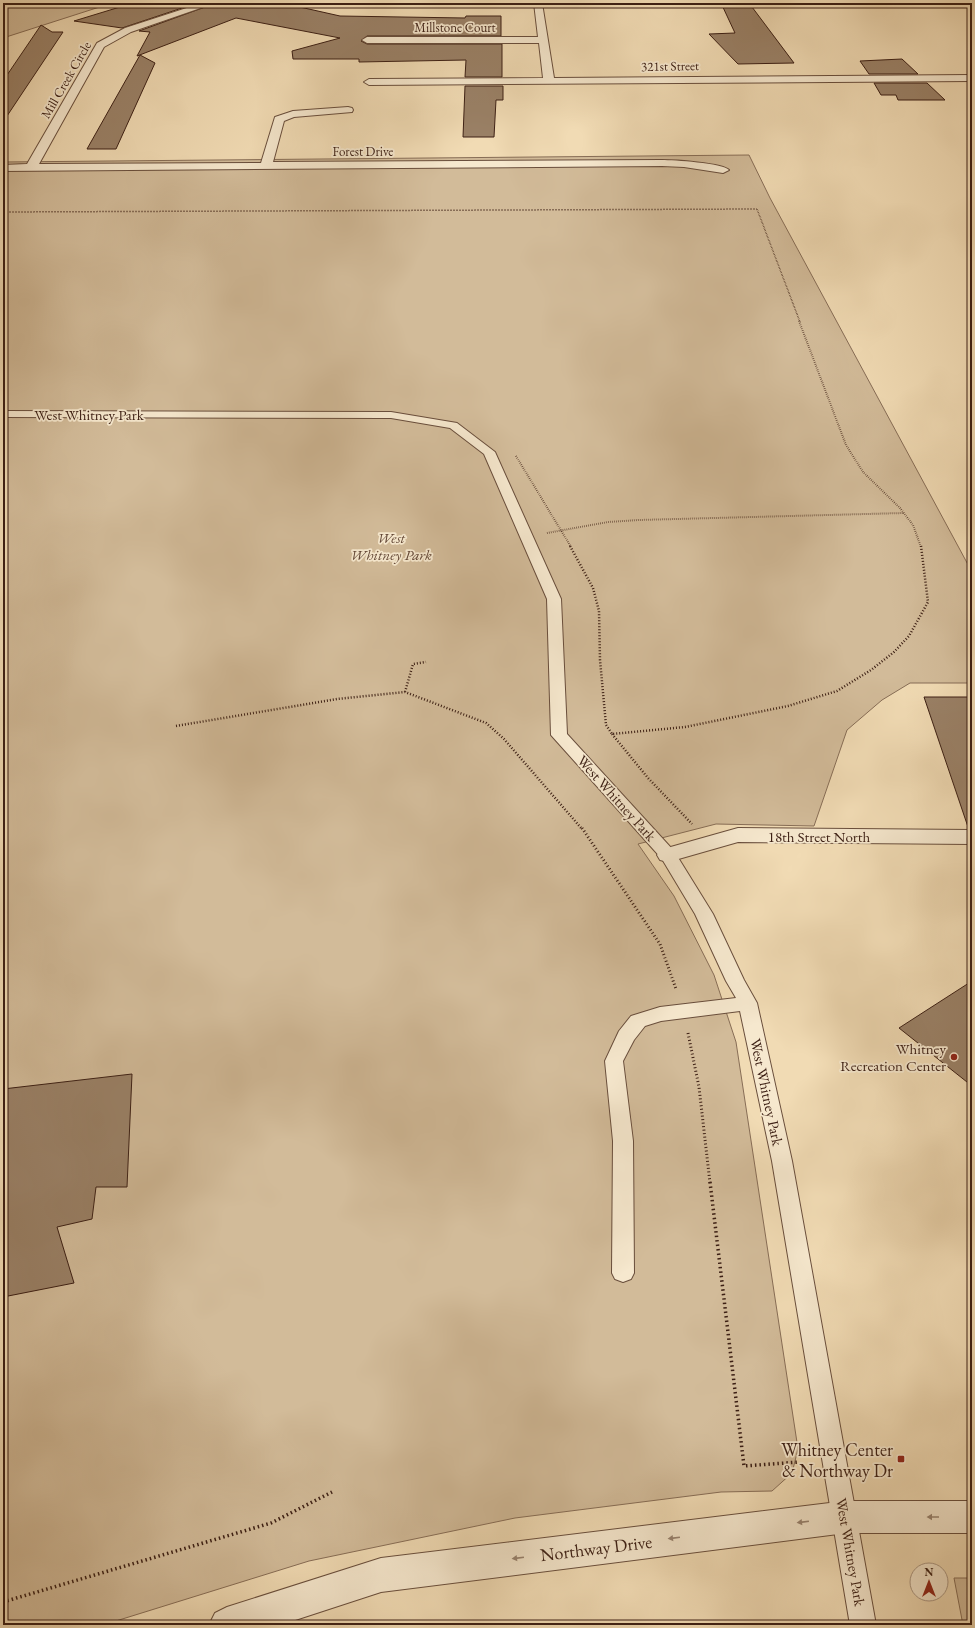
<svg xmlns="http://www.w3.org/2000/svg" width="975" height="1628" font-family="'EB Garamond',serif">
  <rect width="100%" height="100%" fill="#f1dbb4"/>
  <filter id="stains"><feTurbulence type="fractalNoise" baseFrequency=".005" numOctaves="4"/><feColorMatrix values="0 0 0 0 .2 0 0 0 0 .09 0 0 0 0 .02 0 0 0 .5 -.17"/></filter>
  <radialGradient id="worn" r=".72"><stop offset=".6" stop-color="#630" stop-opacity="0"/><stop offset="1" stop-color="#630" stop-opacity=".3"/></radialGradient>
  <!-- green -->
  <path fill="#d2bb99" stroke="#876d56" d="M3,3H112L3,38Z
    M749,155L770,198L972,572V683H910L882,700L847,730L814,826L716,824L638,844L674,896L714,975L736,1042L798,1449L792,1473L772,1491L721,1492L515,1518L309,1561L103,1625H3V162Z
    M954,1578H972V1625H963Z"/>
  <!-- building -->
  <path fill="#9a8167" stroke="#3c1f14" d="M133,3H197L122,28L74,21Z
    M216,3H282L340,16L465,18L466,16H501V36H367L361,41L367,44H502V77H465L466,60L359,62V59H293L292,51L340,38L236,18L137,56L150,32L139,31Z
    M721,3H749L794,63L738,64L709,34L735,33Z
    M41,25L52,32H63L3,122V81Z
    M140,55L155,63L116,149H87Z
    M902,59L918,74H869L860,61Z
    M874,83H927L945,100H898L896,95H881Z
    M465,86H503V100H496L494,137H463Z
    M924,697H972V826L968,827Z
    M972,981V1086L899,1028Z
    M132,1074L127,1187H96L92,1219L57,1227L74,1283L3,1297V1089Z"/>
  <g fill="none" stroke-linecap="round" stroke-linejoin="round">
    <defs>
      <path id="service" d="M3,411L391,412L457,423L495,452L561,599L567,734L674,851L713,914L744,980L757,1003L792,1161L876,1625H850L772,1161L740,1011L661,1021L645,1026L634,1040L623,1061L633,1141L634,1273L631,1279L623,1282L615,1279L612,1273L613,1141L605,1061L619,1031L631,1016L660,1007L736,998L726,981L695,914L662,859L551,735L547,599L484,454L450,428L391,418L3,417Z"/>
      <path id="minor" d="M202,3H215L131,32L104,47L39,164L261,163L275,117L293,111L348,107L352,108L353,110L352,112L294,117L284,121L273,162L662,160C673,160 723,163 729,170L723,173L684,167L662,166L3,171V165L27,164L97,43L125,28Z
        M534,3H542L554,78L972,75V81L369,85L364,82L369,79L543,78L539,43H367L362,40L367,37H538Z
        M738,828L972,830V844L738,842L668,862L660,860L657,855L660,850Z"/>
      <path id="tertiary" d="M846,1501H972V1533H846L381,1592L280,1625H209L215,1613L227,1607L381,1558Z"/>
    </defs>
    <!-- service casing -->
    <use href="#service" stroke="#694e3c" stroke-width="2"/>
    <!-- minor casing -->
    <use href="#minor" stroke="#694e3c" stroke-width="2"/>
    <!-- tertiary casing -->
    <use href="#tertiary" stroke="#694e3c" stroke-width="2"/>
    <!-- path-far4 -->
    <path stroke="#3c1f14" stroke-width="1.5" stroke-dasharray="0.5 1" stroke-linecap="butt" d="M3,212L757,209L800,322"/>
    <!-- path-far3 -->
    <path stroke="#3c1f14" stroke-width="2" stroke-dasharray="0.5 1.5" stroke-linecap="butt" d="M799,321L846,445L863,472L900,508L913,525L921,547
      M516,456L571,547
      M547,533L608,522L638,520L904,513"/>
    <!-- path-far2 -->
    <path stroke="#3c1f14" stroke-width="2.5" stroke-dasharray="1 2" stroke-linecap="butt" d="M570,546L593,588L599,611L600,660L606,725L612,734L685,727L788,706L837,691L871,670L894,652L909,636L928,602L921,546
      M405,692L413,664L426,662
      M176,726L337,699L405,692L486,723L504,739L582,829
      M612,734L648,778L692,824"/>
    <!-- path-far1 -->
    <path stroke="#3c1f14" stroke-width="3" stroke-dasharray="1 2.5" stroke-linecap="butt" d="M582,828L660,944L676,989
      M688,1033L699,1087L710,1183"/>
    <!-- path -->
    <path stroke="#3c1f14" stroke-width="3.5" stroke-dasharray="1.5 3" stroke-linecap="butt" d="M710,1182L744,1466L799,1462
      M3,1602L271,1523L332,1492"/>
    <!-- service -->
    <use href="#service" fill="#f6e8ce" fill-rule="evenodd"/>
    <!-- minor -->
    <use href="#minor" fill="#f6e8ce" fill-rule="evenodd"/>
    <!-- tertiary -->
    <use href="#tertiary" fill="#f6e8ce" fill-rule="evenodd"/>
  </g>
  <!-- one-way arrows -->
  <defs><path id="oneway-solid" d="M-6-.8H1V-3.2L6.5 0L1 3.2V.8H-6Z"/></defs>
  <g fill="#998471">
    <use href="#oneway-solid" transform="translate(933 1517) rotate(-180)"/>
    <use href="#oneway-solid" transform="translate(803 1522) rotate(173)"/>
    <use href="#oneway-solid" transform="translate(674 1538) rotate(173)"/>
    <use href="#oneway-solid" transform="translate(518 1558) rotate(173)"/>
  </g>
  <!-- markers -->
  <g fill="#8f2418" stroke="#f6e8ce" stroke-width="1.5">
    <circle cx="954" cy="1057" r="4"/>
    <rect x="897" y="1455" width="8" height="8" rx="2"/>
  </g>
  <g text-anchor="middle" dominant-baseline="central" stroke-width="3.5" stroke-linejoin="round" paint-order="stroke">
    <!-- far-street labels -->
    <g font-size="13" fill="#3c1f14" stroke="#f6e8ce">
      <text x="455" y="27">Millstone Court</text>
      <text transform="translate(670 66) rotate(-1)">321st Street</text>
      <text transform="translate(66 80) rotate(-60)">Mill Creek Circle</text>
      <text x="363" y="151">Forest Drive</text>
    </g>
    <!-- street labels -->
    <g font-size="15" fill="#3c1f14" stroke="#f6e8ce">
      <text x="89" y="414">West Whitney Park</text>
      <text transform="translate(617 798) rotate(48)">West Whitney Park</text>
      <text x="819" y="836">18th Street North</text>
      <text transform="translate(767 1092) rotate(78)">West Whitney Park</text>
      <text transform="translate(851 1552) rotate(80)">West Whitney Park</text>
    </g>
    <!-- park labels -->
    <g font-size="15" font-style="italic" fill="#624635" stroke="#f6e8ce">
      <text x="391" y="537">West<tspan x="391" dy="17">Whitney Park</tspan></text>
    </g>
    <!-- poi labels -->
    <g font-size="15" fill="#3c1f14" stroke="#f6e8ce" text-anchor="end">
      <text x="946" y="1048">Whitney<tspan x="946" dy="17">Recreation Center</tspan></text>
    </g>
    <!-- near-poi labels -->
    <g font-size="18" fill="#3c1f14" stroke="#f6e8ce" text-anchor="end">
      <text x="893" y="1449">Whitney Center<tspan x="893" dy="21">&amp; Northway Dr</tspan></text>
    </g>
    <!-- near-street labels -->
    <g font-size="18" fill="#3c1f14" stroke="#f6e8ce">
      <text transform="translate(596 1548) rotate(-7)">Northway Drive</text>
    </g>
  </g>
  <!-- margin -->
  <rect width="975" height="1628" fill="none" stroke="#f1dbb4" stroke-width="16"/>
  <rect x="4" y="4" width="967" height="1620" fill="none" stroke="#3c1f14" stroke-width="2"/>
  <rect x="8" y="8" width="959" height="1612" fill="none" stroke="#3c1f14"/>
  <!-- north arrow -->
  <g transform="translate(929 1582)"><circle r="19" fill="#f6e8ce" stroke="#ac9884"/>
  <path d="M0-3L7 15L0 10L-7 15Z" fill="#8f2418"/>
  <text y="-6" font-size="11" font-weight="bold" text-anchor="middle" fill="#3c1f14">N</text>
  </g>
  <rect width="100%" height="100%" filter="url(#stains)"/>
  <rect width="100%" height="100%" fill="url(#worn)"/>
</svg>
